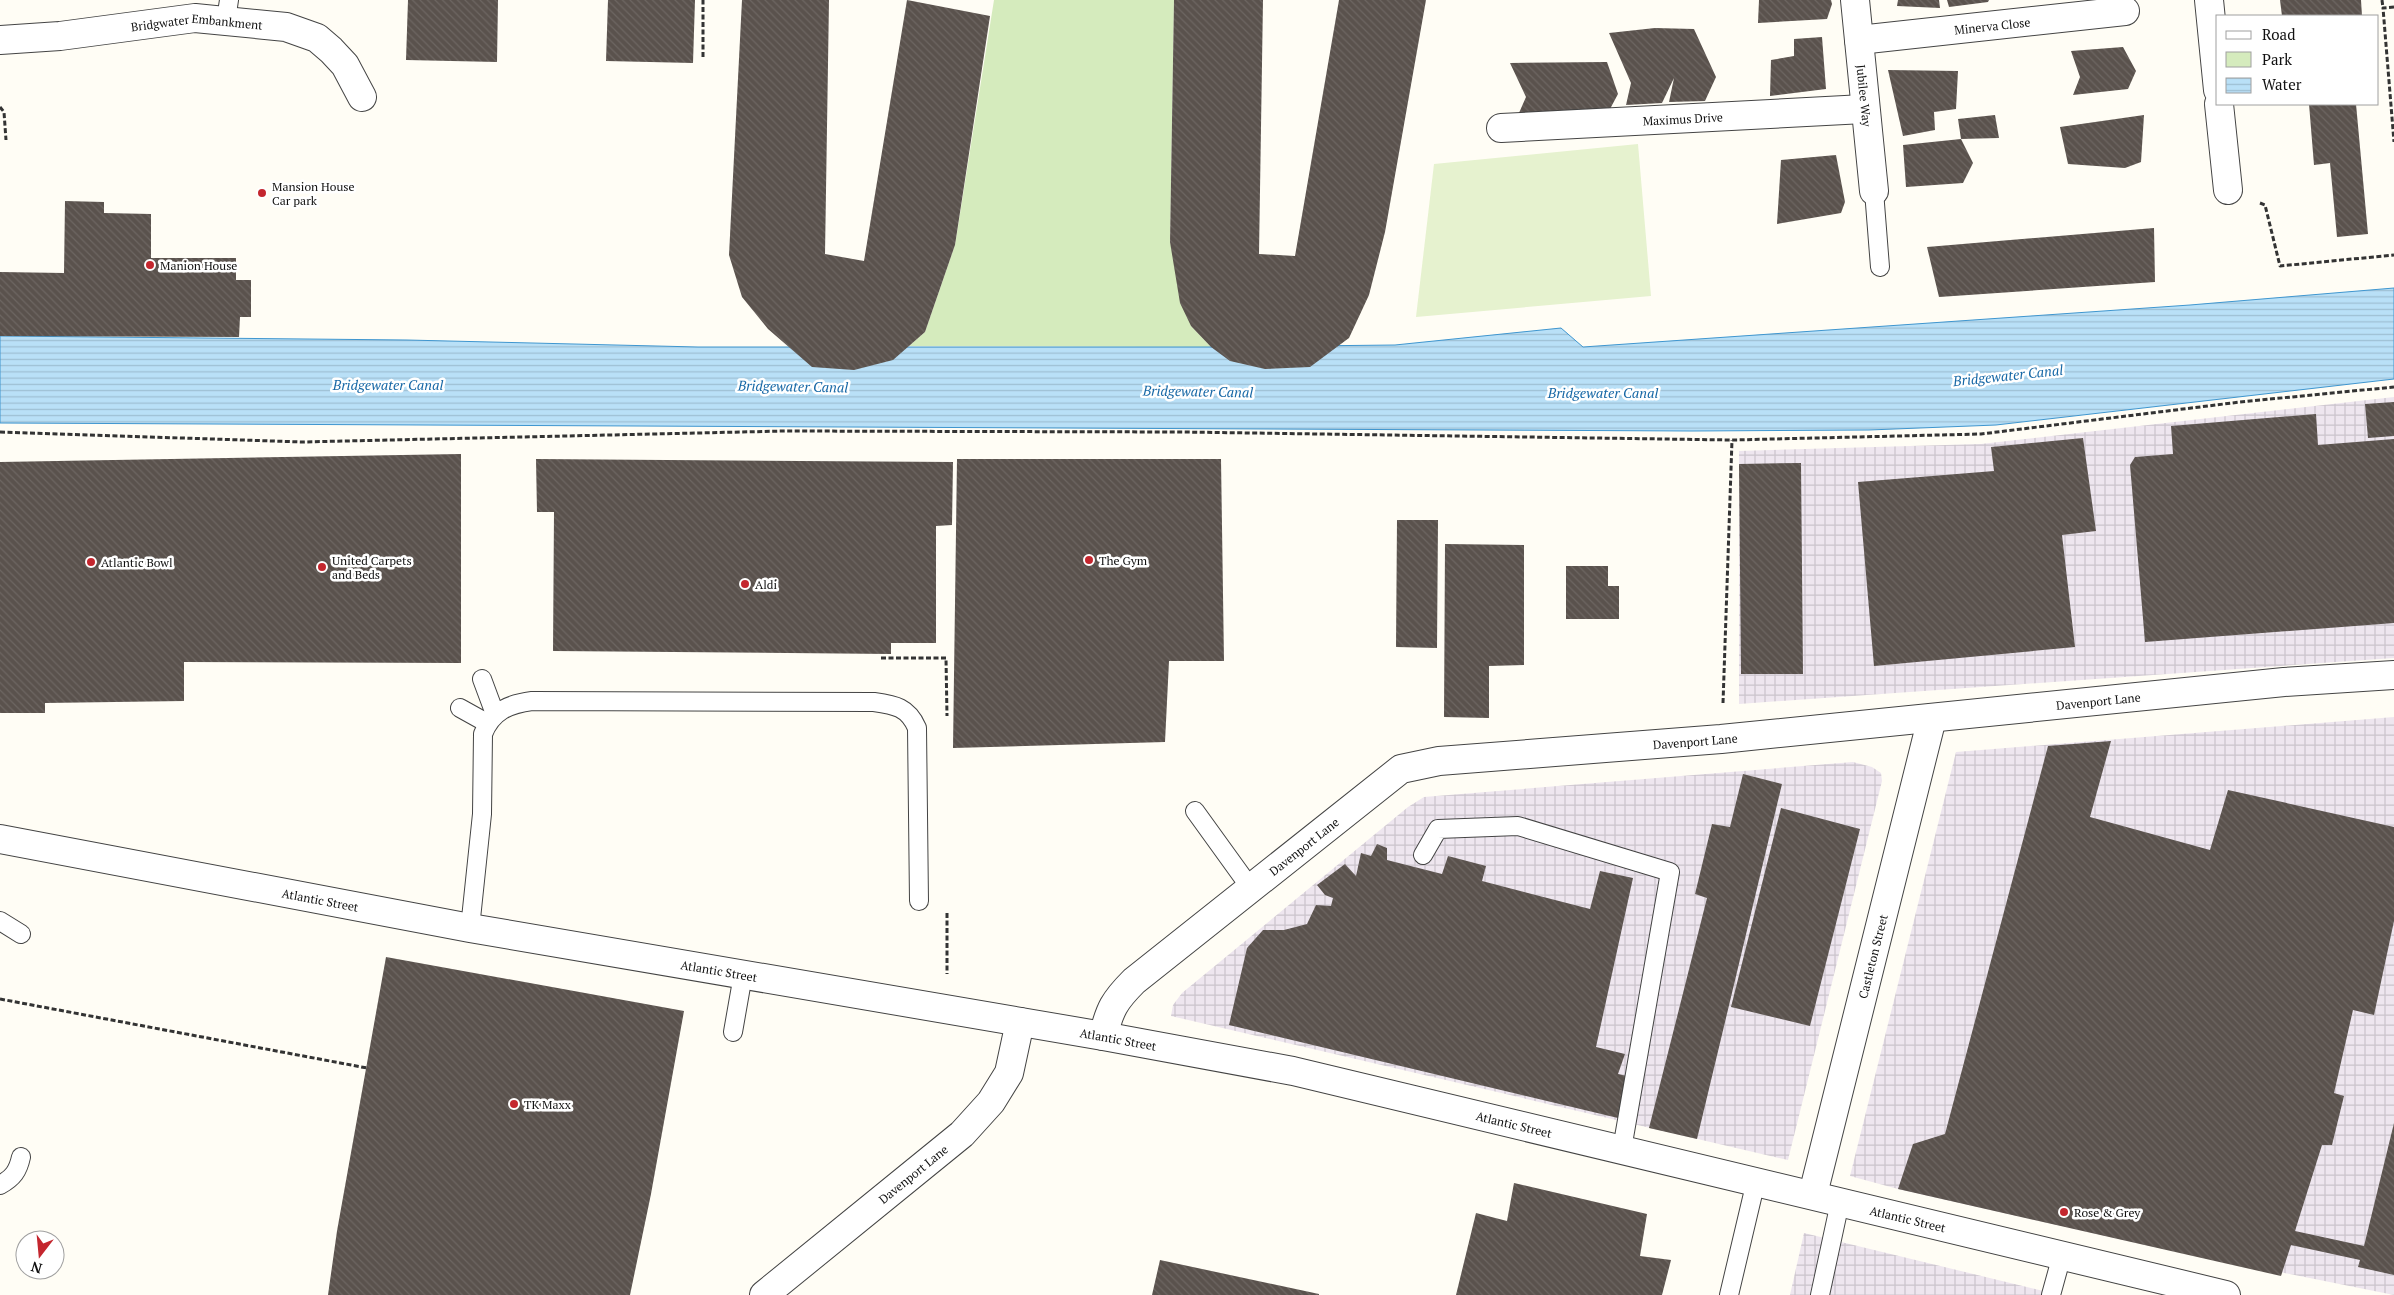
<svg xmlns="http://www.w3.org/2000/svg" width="2394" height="1295" font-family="'PT Serif',serif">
  <defs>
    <pattern id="industrial-grid" width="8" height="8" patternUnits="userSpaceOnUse" patternTransform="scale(1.25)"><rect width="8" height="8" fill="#eee6ef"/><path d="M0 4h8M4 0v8" fill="none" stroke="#cbc4cc"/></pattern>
    <pattern id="water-rules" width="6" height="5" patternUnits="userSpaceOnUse" patternTransform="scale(1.25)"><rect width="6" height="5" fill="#b9e0f7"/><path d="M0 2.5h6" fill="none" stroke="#9ebfd3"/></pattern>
    <pattern id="building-back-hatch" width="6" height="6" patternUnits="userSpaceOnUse" patternTransform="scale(1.25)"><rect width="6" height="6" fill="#5a524d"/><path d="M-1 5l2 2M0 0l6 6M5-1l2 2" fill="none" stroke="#6d6662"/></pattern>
  </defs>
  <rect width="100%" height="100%" fill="#fffdf5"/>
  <!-- industrial -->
  <path fill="url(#industrial-grid)" d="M2394,397V658L1739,704V451L1981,444Z
    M2394,717V1295L2146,1245L1898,1189L1850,1176L1956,752Z
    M1853,762L1872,767L1881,773L1882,781L1788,1160L1171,1016L1173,1005L1182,993L1408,807L1424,797Z
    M1804,1233L2060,1295H1790Z"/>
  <!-- green -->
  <path fill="#d5ebbd" d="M994,0H1174L1170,242L1191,326L1211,347L909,346L925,332L955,245Z"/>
  <!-- pitch -->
  <path fill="#e6f2cf" d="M1638,144L1651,296L1416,317L1434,164Z"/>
  <!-- water -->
  <path fill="url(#water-rules)" stroke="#3f96cf" d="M2394,288V379L1996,425L1869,430L1692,431L0,423V336L407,340L698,347H1211L1395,345L1561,328L1583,347L2190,305Z"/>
  <!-- building -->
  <path fill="url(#building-back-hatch)" d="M408,0H498L497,62L406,60Z
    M608,0H695L693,63L606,61Z
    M742,0H829L825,254L864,261L907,0L990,16L955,245L925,332L893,360L854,370L812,367L768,329L742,297L729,255Z
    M1174,0H1263L1259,254L1295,256L1339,0H1426L1385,232L1369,295L1349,338L1310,367L1265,369L1230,361L1211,347L1191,326L1180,303L1170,242Z
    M1759,0H1831L1832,4L1827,19L1758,23Z
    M1898,0H1939L1940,8L1897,6Z
    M1947,0H1989L1988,2L1949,7Z
    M2280,0H2361L2362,16H2282Z
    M1655,28L1694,29L1716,77L1705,101L1669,102L1674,78L1662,103L1626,105L1631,83L1609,33Z
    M1822,37L1826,89L1770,96L1771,60L1794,56V39Z
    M2123,47L2136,71L2128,89L2073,95L2080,77L2071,51Z
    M1607,62L1618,94L1610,109L1515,122L1526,97L1510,63Z
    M1888,70L1958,71L1956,109L1934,112L1935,130L1903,136Z
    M2309,104H2356L2368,234L2337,237L2330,163L2314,165Z
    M1995,115L1999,138L1961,139L1958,119Z
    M2144,115L2141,162L2125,168L2068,164L2060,127Z
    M1961,139L1973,163L1963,183L1906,187L1903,145Z
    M1836,155L1845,202L1841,213L1777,224L1781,160Z
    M65,201L104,202V213L151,214V258H236V280H251V317H240L239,337L0,336V272L64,273Z
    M2154,228L2155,282L1939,297L1927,247Z
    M2394,402V436L2368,438L2365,404Z
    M2316,414L2318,445L2394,439V623L2145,642L2130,465L2135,457L2173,454L2171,426Z
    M2083,438L2096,531L2062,535L2075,647L1874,666L1858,482L1994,471L1991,447Z
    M461,454V663L184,662V701L45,703V713H0V462Z
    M536,459L953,462L952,525L936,526V643H891V654L553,651L554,512H537Z
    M957,459H1221L1224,661H1169L1165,742L953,748Z
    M1801,463L1803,674H1741L1739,464Z
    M1397,520H1438L1437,648L1396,647Z
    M1445,544L1524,545V665L1489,666V718L1444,717Z
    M1566,566H1608V586H1619V619H1566Z
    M2111,741L2090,817L2210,850L2228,790L2394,827V921L2374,1015L2353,1010L2334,1093L2344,1096L2332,1145H2322L2295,1231L2364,1246L2394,1123V1275L2358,1267L2360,1260L2291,1245L2281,1276L1898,1189L1913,1144L1945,1134L2048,746Z
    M1743,774L1782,784L1697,1139L1649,1128L1707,898L1695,894L1712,824L1730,827Z
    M1781,808L1860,829L1810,1026L1731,1007Z
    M1377,844L1387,848V860L1442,874L1448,856L1486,866L1482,881L1590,909L1600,871L1633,878L1596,1047L1625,1054L1618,1074L1627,1076L1618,1118L1229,1025L1247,948L1263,930H1284L1307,924L1316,905L1331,906L1333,898L1325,895L1317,885L1345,864L1356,876L1361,853L1371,856Z
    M386,957L684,1011L651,1194L630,1295H328L337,1231Z
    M1514,1183L1647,1214L1640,1256L1671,1260L1662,1295H1456L1476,1213L1507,1221Z
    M1160,1260L1319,1294V1295H1152Z"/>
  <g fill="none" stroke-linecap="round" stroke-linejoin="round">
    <defs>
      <path id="service" d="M226,20L229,0
        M1874,191L1880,267
        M482,679L495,714
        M460,708L487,723
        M1195,811L1252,890
        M1423,855L1438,829L1518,826L1670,872L1622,1149
        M0,921L21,934
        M470,928L482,814L483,734C492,711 509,704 532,701L874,702C895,705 908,707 917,728L919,901
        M733,1032L743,975
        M0,1185C13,1178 18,1171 21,1157
        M1729,1295L1756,1181
        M1820,1295L1840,1202
        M2051,1295L2062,1255"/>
      <g id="minor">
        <path id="s1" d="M1855,0L1874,191"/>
        <path d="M2209,0L2218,90"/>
        <path id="s2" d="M0,40L60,36L195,18L286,27L317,38L331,50L345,65L362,97"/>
        <path id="s3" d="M1859,40L2125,11"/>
        <path d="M2219,104L2228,190"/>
        <path id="s4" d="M1501,128L1864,109"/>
        <path id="s5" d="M1103,1036C1110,1009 1114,1001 1134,981L1401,769L1439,761L1721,739L2284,682L2394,675"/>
        <path id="s6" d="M1813,1194L1932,718"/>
        <path id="s7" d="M764,1295L962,1134L991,1102L1009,1073L1020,1022"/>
      </g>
      <g id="tertiary">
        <path id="s8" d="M0,839L470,928L1103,1036L1293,1071L2226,1295"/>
      </g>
    </defs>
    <!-- service casing -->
    <use href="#service" stroke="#444" stroke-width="20"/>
    <!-- minor casing -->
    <use href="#minor" stroke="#444" stroke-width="30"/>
    <!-- tertiary casing -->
    <use href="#tertiary" stroke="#444" stroke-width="30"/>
    <!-- path -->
    <path stroke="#333" stroke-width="3" stroke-dasharray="5 2.5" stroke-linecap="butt" d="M2382,0L2383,8
      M2394,7L2383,8L2394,142
      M703,57V0
      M0,107L4,112L6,140
      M2260,203L2265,205L2280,266L2394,255
      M0,432L302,442L785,431L1183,432L1732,440L1981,434L2240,402L2394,387
      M881,658H946L947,716
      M1723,703L1732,440
      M947,913V974
      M0,999L367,1068"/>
    <!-- service -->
    <use href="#service" stroke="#fff" stroke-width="18"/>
    <!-- minor -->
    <use href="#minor" stroke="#fff" stroke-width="28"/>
    <!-- tertiary -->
    <use href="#tertiary" stroke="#fff" stroke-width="28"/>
  </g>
  <!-- markers -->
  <g fill="#c4262e" stroke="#fff" stroke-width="2">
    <circle cx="262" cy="193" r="5"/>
    <circle cx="150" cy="265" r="5"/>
    <circle cx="1089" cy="560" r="5"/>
    <circle cx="91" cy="562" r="5"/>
    <circle cx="322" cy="567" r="5"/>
    <circle cx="745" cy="584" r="5"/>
    <circle cx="514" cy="1104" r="5"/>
    <circle cx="2064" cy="1212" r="5"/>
  </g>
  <g text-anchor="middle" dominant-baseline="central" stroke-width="5" stroke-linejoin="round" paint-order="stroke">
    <!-- street labels -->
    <g font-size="12" fill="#111" stroke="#fff">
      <text stroke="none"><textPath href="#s2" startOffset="198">Bridgwater Embankment</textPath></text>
      <text stroke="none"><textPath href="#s3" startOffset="134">Minerva Close</textPath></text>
      <text stroke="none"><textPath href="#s1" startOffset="96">Jubilee Way</textPath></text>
      <text stroke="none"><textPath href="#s4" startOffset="182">Maximus Drive</textPath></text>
      <text stroke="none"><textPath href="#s5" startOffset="1106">Davenport Lane</textPath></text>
      <text stroke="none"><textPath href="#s5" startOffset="701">Davenport Lane</textPath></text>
      <text stroke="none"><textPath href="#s5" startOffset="281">Davenport Lane</textPath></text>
      <text stroke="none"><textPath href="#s8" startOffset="326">Atlantic Street</textPath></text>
      <text stroke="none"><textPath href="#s6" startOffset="245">Castleton Street</textPath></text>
      <text stroke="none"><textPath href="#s8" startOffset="731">Atlantic Street</textPath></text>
      <text stroke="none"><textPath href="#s8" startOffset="1136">Atlantic Street</textPath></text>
      <text stroke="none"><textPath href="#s8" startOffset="1541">Atlantic Street</textPath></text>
      <text stroke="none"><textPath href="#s7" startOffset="192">Davenport Lane</textPath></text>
      <text stroke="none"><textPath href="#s8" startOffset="1946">Atlantic Street</textPath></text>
    </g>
    <!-- poi labels -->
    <g font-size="12" fill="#111" stroke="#fff" text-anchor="start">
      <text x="272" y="186">Mansion House<tspan x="272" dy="14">Car park</tspan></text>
      <text x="160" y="265">Manion House</text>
      <text x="332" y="560">United Carpets<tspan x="332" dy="14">and Beds</tspan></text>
      <text x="1099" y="560">The Gym</text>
      <text x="101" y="562">Atlantic Bowl</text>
      <text x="755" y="584">Aldi</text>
      <text x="524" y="1104">TK Maxx</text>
      <text x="2074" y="1212">Rose &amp; Grey</text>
    </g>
    <!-- water labels -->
    <g font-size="14" font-style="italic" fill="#1768a6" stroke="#fff">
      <text transform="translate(2008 375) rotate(-6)">Bridgewater Canal</text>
      <text x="388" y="384">Bridgewater Canal</text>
      <text transform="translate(793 386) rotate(1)">Bridgewater Canal</text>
      <text transform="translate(1198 391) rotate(1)">Bridgewater Canal</text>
      <text x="1603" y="392">Bridgewater Canal</text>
    </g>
  </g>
  <!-- legend -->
  <rect x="2216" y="15" width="162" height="90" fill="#ffffff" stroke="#a0a0a0"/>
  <rect x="2226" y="31" width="25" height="8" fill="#ffffff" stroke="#a0a0a0"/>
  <text x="2262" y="40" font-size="15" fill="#111111">Road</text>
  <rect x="2226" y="52" width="25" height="15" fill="#d5ebbd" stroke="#a0a0a0"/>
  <text x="2262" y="65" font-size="15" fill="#111111">Park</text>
  <rect x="2226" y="78" width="25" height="15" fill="url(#water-rules)" stroke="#a0a0a0"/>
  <text x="2262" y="90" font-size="15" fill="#111111">Water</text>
  <!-- north arrow -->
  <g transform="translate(40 1255) rotate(196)"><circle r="24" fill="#ffffff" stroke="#a0a0a0"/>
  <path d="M0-4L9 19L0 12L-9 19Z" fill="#c4262e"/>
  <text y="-8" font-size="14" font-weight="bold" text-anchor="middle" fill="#111111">N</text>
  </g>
</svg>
